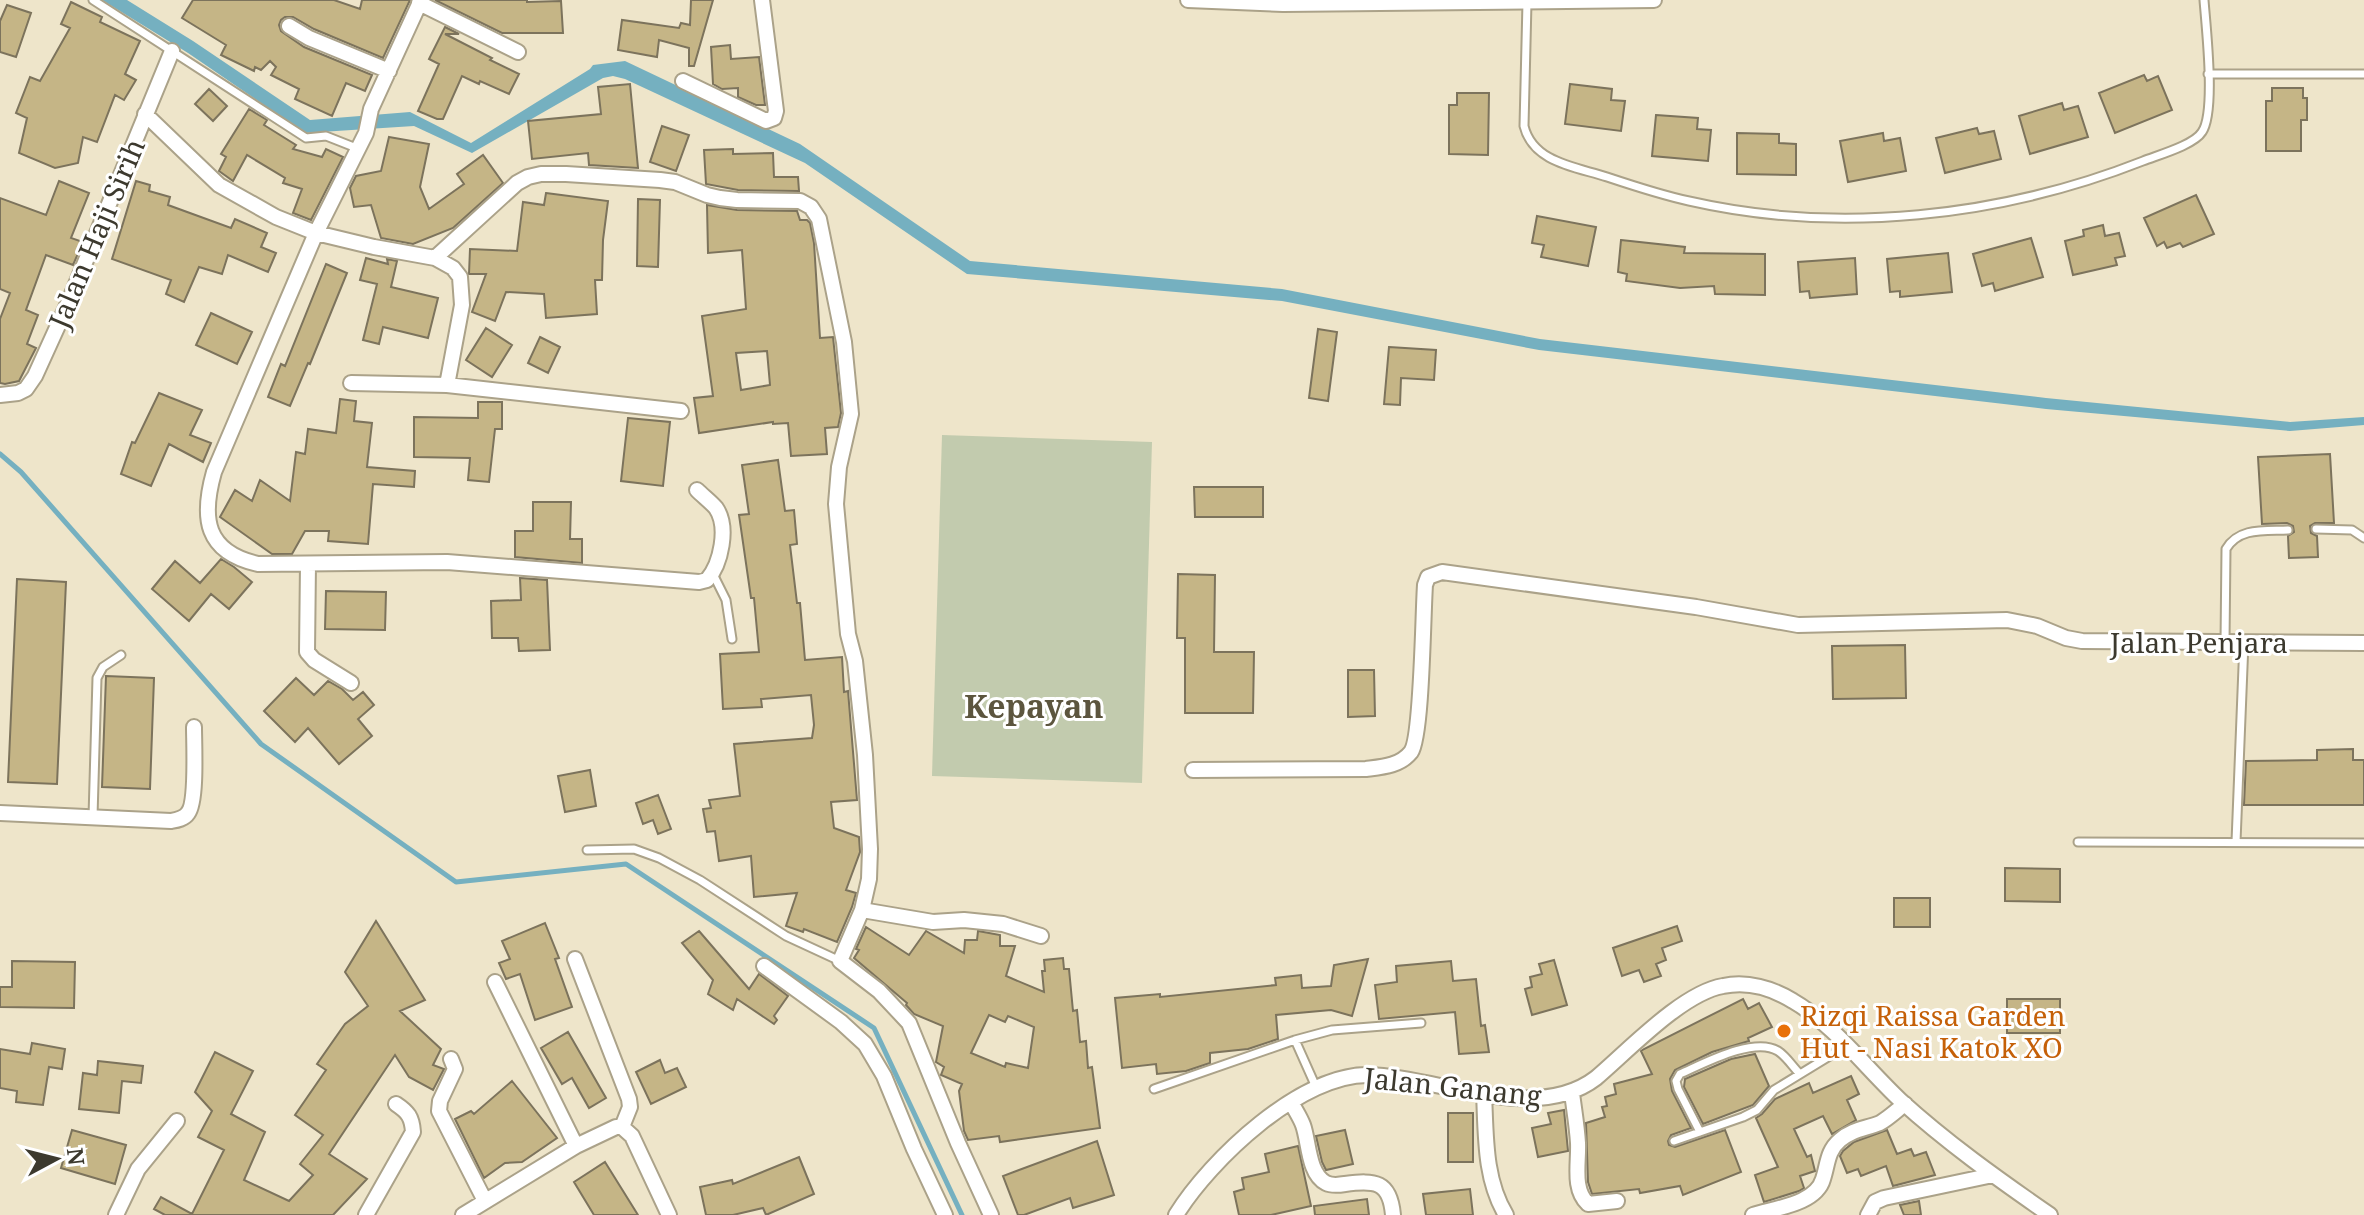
<svg xmlns="http://www.w3.org/2000/svg" width="2364" height="1215" font-family="'Noto Serif',serif">
  <rect width="100%" height="100%" fill="#eee5ca"/>
  <!-- green -->
  <path fill="#c2cbae" d="M942,435L1152,442L1142,783L932,776Z"/>
  <!-- water -->
  <path fill="#75b0c0" d="M102,0H127L193,41L310,120L410,112L471,143L590,69L593,65L625,61L800,144L970,261L1282,289L1540,339L2046,398L2290,422L2364,417V425L2290,431L2046,409L1539,350L1282,301L967,274L805,163L625,79L613,76L603,78L472,153L414,126L305,133L188,53Z"/>
  <g fill="none" stroke-linecap="round" stroke-linejoin="round">
    <!-- stream -->
    <path stroke="#75b0c0" stroke-width="5" d="M0,454L21,472L261,744L456,882L626,864L874,1028L962,1215"/>
  </g>
  <!-- building -->
  <path fill="#c5b586" stroke="#7c735c" stroke-width="2" fill-rule="evenodd" d="M193,0H334L360,9L362,0H410L383,58L314,29L293,17H285L281,20L279,25L281,31L304,47L372,75L365,91L346,83L332,116L295,99L299,89L271,75L276,67L270,61L261,70L255,67L254,71L221,55L226,45L182,18Z
    M435,0H527V2L561,1L563,33H502Z
    M691,0H713L694,66H689V48L659,40L657,57L618,50L622,20L679,28L681,23L690,25Z
    M71,2L102,17L100,22L140,41L125,74L136,80L124,100L115,95L97,142L83,137L78,163L55,168L19,153L27,118L16,113L30,77L40,81L70,28L61,24Z
    M7,5L31,13L16,57L0,52V21Z
    M445,27L459,34H445L492,58L490,60L519,74L509,94L480,81L479,84L462,76L443,119H437L418,111L439,64L429,59Z
    M730,45L731,59L759,57L765,105H756L738,97V88L722,89L713,84L711,47Z
    M2144,75L2147,81L2158,76L2172,110L2115,133L2099,93Z
    M630,84L638,168L589,165L588,153L532,159L528,121L601,114L598,87Z
    M1570,84L1612,89L1611,100L1625,101L1621,131L1565,124Z
    M2272,88H2303V98H2307V120H2301V151H2266V101H2272Z
    M209,89L227,106L213,121L195,104Z
    M1457,93H1489L1488,155L1449,154V105H1457Z
    M2062,103L2064,110L2078,106L2088,137L2030,154L2019,116Z
    M249,109L267,120L264,125L296,145L293,149L322,157L326,149L343,157L311,220L293,213L302,189L283,183L285,178L247,155L233,181L219,171L226,157L221,154Z
    M1656,115L1698,118L1697,129L1711,130L1708,161L1652,156Z
    M662,126L689,135L676,171L650,162Z
    M1977,128L1979,134L1994,131L2001,159L1945,173L1936,138Z
    M1737,133L1779,134V143L1796,144V175L1737,174Z
    M1883,133L1884,141L1900,138L1906,171L1848,182L1840,141Z
    M389,137L429,144L420,187L429,209L464,184L457,174L483,155L503,183L453,228L413,244L381,238L371,205L354,207L350,188L356,176L381,171Z
    M733,149V154L773,153L774,177H798L799,191L738,190L706,184L704,150Z
    M59,181L89,193L71,238L83,242L73,265L46,255L26,310L38,315L27,344L36,348L19,381L5,384L0,383V319L10,293L0,289V198L46,215Z
    M136,181L150,185L149,191L170,197L168,205L231,228L235,219L267,233L261,247L276,253L268,272L228,255L222,274L199,267L184,302L166,294L171,280L112,259Z
    M546,193L608,201L603,240L602,280H595L597,314L546,318L544,294L506,292L495,321L472,312L486,274H469L470,249L517,251L523,202L544,205Z
    M2196,195L2214,234L2183,247L2180,243L2167,248L2164,242L2157,246L2144,218Z
    M638,199L660,200L658,267L637,266Z
    M707,205L737,210L797,211L800,220H807L810,223L814,243L820,338L833,337L841,413L838,427L825,428L827,454L791,456L788,423L773,424V422L699,433L694,398L713,396L702,316L746,309L742,250L708,253ZM767,351L770,385L741,390L736,353Z
    M1537,216L1596,227L1588,266L1541,257L1544,245L1532,243Z
    M2103,225L2105,236L2119,233L2125,256L2115,258L2117,265L2073,275L2065,241L2084,236L2083,230Z
    M2031,238L2043,277L1995,291L1993,283L1982,286L1973,254Z
    M1621,240L1685,247L1684,253L1765,254V295L1715,294L1714,286L1680,288L1626,281L1627,274L1618,272Z
    M1948,253L1952,292L1900,297V291L1890,292L1887,259Z
    M366,258L388,264L387,259L397,261L391,287L438,298L428,338L383,327L379,344L363,340L377,284L360,280Z
    M1855,258L1857,294L1810,298L1809,291L1800,292L1798,262Z
    M326,264L347,273L310,364L308,363L290,406L268,397L281,364L285,366Z
    M211,313L252,332L237,364L196,345Z
    M486,328L512,345L492,377L466,360Z
    M1318,329L1337,332L1328,401L1309,398Z
    M540,337L560,347L548,373L528,363Z
    M1389,347L1436,350L1434,380L1401,378L1400,405L1384,404Z
    M159,393L202,410L190,435L211,443L203,462L169,444L151,486L121,474L132,442L135,443Z
    M340,399L356,401L354,421L372,423L367,467L415,471L414,487L373,484L368,544L328,541L329,531H305L292,554H272L220,517L235,490L252,501L260,480L290,501L296,452L305,454L308,429L336,433Z
    M478,402H502V429H495L489,482L468,480L470,458L414,457V417L478,418Z
    M628,418L670,422L663,486L621,481Z
    M2330,454L2334,523H2315L2310,526L2311,533L2317,536L2318,557L2289,558L2288,536L2294,532L2293,526L2287,523L2262,524L2258,457Z
    M778,460L785,511L794,510L797,544L790,545L797,603H800L805,660L842,657L844,692L848,691L857,800L831,802L834,828L859,837L860,852L846,890L856,893L852,907L837,942L804,929L803,932L786,926L797,893L754,897L751,856L719,861L715,831L707,832L703,809L711,808L709,800L740,796L734,744L812,738L814,725L811,695L761,699L762,707L723,709L720,654L759,652L754,598H751L739,515L749,514L742,465Z
    M1194,487H1263V517H1195Z
    M533,502H571L570,539H582V563L515,557V531H533Z
    M221,559L234,567L252,582L229,609L211,594L189,621L152,589L175,561L200,583Z
    M1178,574L1215,575L1214,652H1254L1253,713H1185V638H1177Z
    M520,578L547,580L550,650L519,651L518,638H492L491,601L521,600Z
    M17,579L66,582L57,784L8,782Z
    M326,591L386,592L385,630L325,629Z
    M1905,645L1906,698L1833,699L1832,646Z
    M1348,670H1374L1375,716L1348,717Z
    M106,676L154,678L150,789L102,787Z
    M296,678L314,695L328,681L342,689L353,700L363,692L374,705L358,719L372,736L339,764L308,728L295,742L264,711Z
    M2353,749V760H2364V805H2244L2246,761L2317,760V750Z
    M590,770L596,806L565,812L558,776Z
    M658,795L671,829L658,834L653,820L643,824L636,803Z
    M2005,868L2060,869V902L2005,901Z
    M1894,898H1930V927H1894Z
    M376,921L425,1000L400,1011L441,1049L433,1065L444,1069L433,1090L409,1077L395,1055L329,1154L367,1179L333,1215H165L154,1209L161,1197L192,1214L224,1150L198,1137L212,1111L195,1092L215,1052L253,1071L231,1114L265,1132L244,1180L289,1201L313,1175L300,1164L323,1135L295,1115L326,1070L317,1064L345,1024L368,1006L345,972Z
    M545,923L559,958L555,959L572,1007L535,1020L520,974L506,979L499,963L510,959L502,941Z
    M1677,926L1682,941L1662,948L1666,960L1656,964L1661,976L1644,982L1639,970L1622,976L1613,948Z
    M866,927L909,955L926,931L964,953L965,940H977L978,931L1000,935V946H1015L1006,976L1044,992L1042,971H1045L1044,960L1063,958L1064,969H1069L1073,1011L1077,1010L1080,1042L1086,1041L1088,1068L1092,1067L1100,1128L1000,1142L999,1136L968,1140L964,1131L959,1091L962,1084L941,1075L944,1067L936,1062L943,1026L914,1014L906,1005L907,1003L854,958L859,950L856,949ZM989,1015L1005,1022L1008,1016L1034,1027L1028,1068L1006,1063L1005,1067L971,1053Z
    M699,931L749,989L759,974L788,996L774,1016L777,1020L774,1024L737,999L733,1010L708,994L713,980L682,943Z
    M1368,959L1352,1016L1331,1010L1276,1015L1278,1039L1248,1049L1210,1053V1063L1186,1071L1157,1074L1156,1064L1122,1068L1115,998L1160,994V997L1276,985L1275,978L1301,975L1302,988L1331,986L1334,965Z
    M1554,960L1567,1005L1532,1015L1525,989L1532,987L1530,977L1542,974L1539,964Z
    M12,961L75,962L74,1008L0,1007V987H12Z
    M1451,961L1453,981L1476,979L1481,1026L1485,1025L1489,1052L1459,1054L1455,1012L1379,1019L1375,985L1397,982L1396,966Z
    M1743,999L1748,1009L1759,1003L1772,1027L1748,1038L1749,1041L1712,1052L1675,1070L1670,1079L1672,1091L1691,1128L1671,1135L1668,1141L1669,1145L1675,1147L1725,1130L1741,1172L1683,1195L1680,1186L1640,1193L1639,1189L1592,1194L1588,1182L1586,1123L1605,1117L1602,1107L1607,1106L1605,1097L1616,1094L1614,1084L1652,1074L1641,1051L1644,1049Z
    M2007,999H2060V1033H2007Z
    M568,1032L606,1098L589,1108L572,1078L562,1084L541,1048Z
    M32,1043L65,1049L62,1069L49,1067L43,1105L16,1102L17,1091L0,1088V1049L30,1054Z
    M1755,1054L1769,1086L1753,1105L1703,1124L1684,1087L1685,1079L1731,1059Z
    M660,1060L665,1073L677,1068L686,1087L651,1104L636,1072Z
    M98,1061L143,1066L141,1083L122,1081L119,1113L79,1109L83,1073L97,1075Z
    M1851,1076L1859,1094L1847,1100L1856,1120L1832,1134L1823,1116L1794,1129L1807,1157L1811,1155L1815,1171L1800,1176L1804,1188L1799,1191L1764,1202L1755,1175L1778,1167L1756,1118L1762,1114L1775,1099L1809,1083L1813,1093Z
    M512,1081L557,1138L522,1162L505,1163L484,1178L455,1119L471,1111L474,1114Z
    M1564,1110L1568,1151L1538,1157L1532,1128L1551,1124L1548,1113Z
    M1448,1113H1473V1162H1448Z
    M72,1130L126,1145L115,1184L61,1168Z
    M1345,1130L1353,1164L1326,1170L1322,1162L1316,1136Z
    M1887,1130L1897,1154L1911,1149L1914,1156L1926,1152L1935,1175L1893,1186L1886,1166L1861,1176L1858,1169L1847,1173L1840,1156L1843,1151L1854,1142Z
    M1097,1141L1114,1195L1073,1208L1070,1198L1024,1215H1018L1003,1176Z
    M1298,1146L1311,1206L1271,1215H1239L1234,1192L1244,1189L1242,1178L1269,1172L1265,1154Z
    M799,1157L814,1194L766,1215L763,1208L733,1215H706L700,1187L732,1180L733,1184Z
    M605,1162L638,1215H594L574,1182Z
    M1470,1189L1473,1215H1426L1423,1194Z
    M1367,1199L1369,1215H1315L1314,1206Z
    M1919,1201L1921,1215H1904L1900,1205Z"/>
  <g fill="none" stroke-linecap="round" stroke-linejoin="round">
    <defs>
      <path id="service" d="M93,0L306,138L326,136L359,149
        M1527,2L1524,126C1533,163 1577,167 1607,177C1634,186 1661,195 1689,201C1838,235 2001,217 2143,161C2158,155 2194,145 2202,132C2216,112 2206,27 2204,0
        M2208,74H2364
        M2316,529L2352,530L2364,538
        M713,574L726,600L732,639
        M2225,642L2226,549C2239,527 2265,531 2288,530
        M93,817L97,678L103,667L121,655
        M2078,842L2364,843
        M2236,842L2244,642
        M587,850L634,849L659,858L700,880L786,936L840,961
        M1295,1040L1332,1030L1421,1023
        M1154,1089L1295,1040L1316,1087
        M1700,1132L1678,1089L1676,1081L1680,1074C1703,1064 1754,1036 1778,1051C1786,1056 1793,1067 1800,1074
        M1674,1141L1743,1117L1757,1110L1774,1090L1846,1046"/>
      <path id="minor" d="M421,0L371,109L366,133L316,233L214,472C201,518 205,552 258,564L447,562L699,582L707,580C721,564 729,527 716,508C711,502 703,496 697,490
        M1188,0L1283,4L1654,0
        M419,3L518,52
        M289,26L309,38L389,71
        M683,81L766,121L774,118L776,111L762,0
        M145,114L219,185L276,217L316,233L374,247L435,258L453,268L460,277L462,305L447,385L351,383
        M435,258L517,183L528,177L541,174H566L660,180L675,182L707,195L720,198L737,200L800,201L811,207L819,219L844,342L851,414L839,467L836,504L848,634L855,661L865,755L870,849L869,879L862,910L840,961L879,991L909,1023L958,1143L991,1215
        M447,385L681,411
        M0,395L18,393L26,389L35,376L70,299L172,51
        M308,564L307,652L314,660L351,683
        M1193,770L1366,769C1382,767 1400,766 1411,752C1422,737 1423,612 1425,585L1428,577L1442,572L1696,607L1798,625L2007,620L2037,626L2066,638L2082,641L2364,643
        M0,813L171,821C177,820 184,819 188,813C197,802 194,744 194,727
        M862,910L933,922L964,920L1003,924L1041,936
        M575,959L629,1099L630,1107L622,1127
        M764,966L841,1022L865,1044L884,1076L914,1149L945,1215
        M495,982L576,1146
        M451,1059L455,1069L440,1101L439,1111L485,1201
        M1484,1093C1486,1134 1484,1179 1506,1215
        M1572,1093C1574,1109 1577,1126 1578,1143C1579,1163 1572,1189 1588,1204L1617,1201
        M1291,1102C1295,1110 1300,1117 1303,1125C1309,1141 1308,1174 1326,1183C1332,1186 1339,1185 1345,1184C1375,1180 1390,1181 1393,1215
        M116,1215L138,1169L177,1121
        M366,1215L413,1132C412,1117 408,1112 396,1104
        M463,1215L576,1146L616,1127H622L632,1136L669,1215
        M1176,1215C1210,1160 1302,1072 1371,1075C1440,1078 1536,1124 1596,1078C1628,1051 1682,993 1723,986C1747,981 1772,988 1793,1001C1833,1024 1866,1068 1900,1100C1946,1142 1998,1179 2050,1215
        M1753,1215C1775,1208 1816,1204 1823,1179C1828,1164 1827,1151 1840,1140C1853,1129 1865,1129 1880,1123C1889,1118 1897,1110 1905,1104
        M1868,1215L1875,1202L1884,1198L1993,1175"/>
    </defs>
    <!-- service casing -->
    <use href="#service" stroke="#aba289" stroke-width="11"/>
    <!-- minor casing -->
    <use href="#minor" stroke="#aba289" stroke-width="18"/>
    <!-- service -->
    <use href="#service" stroke="#fff" stroke-width="7"/>
    <!-- minor -->
    <use href="#minor" stroke="#fff" stroke-width="14"/>
  </g>
  <!-- markers -->
  <circle fill="#e8710a" stroke="#fff" stroke-width="3" cx="1784" cy="1031" r="8"/>
  <g text-anchor="middle" dominant-baseline="central" stroke-width="6" stroke-linejoin="round" paint-order="stroke">
    <!-- street labels -->
    <g font-size="28" fill="#3c392e" stroke="#fff">
      <text transform="translate(96 233) rotate(-67)">Jalan Haji Sirih</text>
      <text x="2199" y="642">Jalan Penjara</text>
      <text transform="translate(1453 1086) rotate(6)">Jalan Ganang</text>
    </g>
    <!-- food labels -->
    <g font-size="28" fill="#c56008" stroke="#fff" text-anchor="start">
      <text x="1800" y="1015">Rizqi Raissa Garden<tspan x="1800" dy="32">Hut - Nasi Katok XO</tspan></text>
    </g>
    <!-- quarter labels -->
    <g font-size="32" font-weight="bold" fill="#5c553e" stroke="#fff">
      <text x="1034" y="705">Kepayan</text>
    </g>
  </g>
  <!-- north arrow -->
  <g transform="translate(56 1159) rotate(83)" stroke="#ffffff" stroke-width="6" paint-order="stroke">
  <path d="M0-6L14 30L0 20L-14 30Z" fill="#3c392e"/>
  <text y="-12" font-size="22" font-weight="bold" text-anchor="middle" fill="#3c392e">N</text>
  </g>
</svg>
